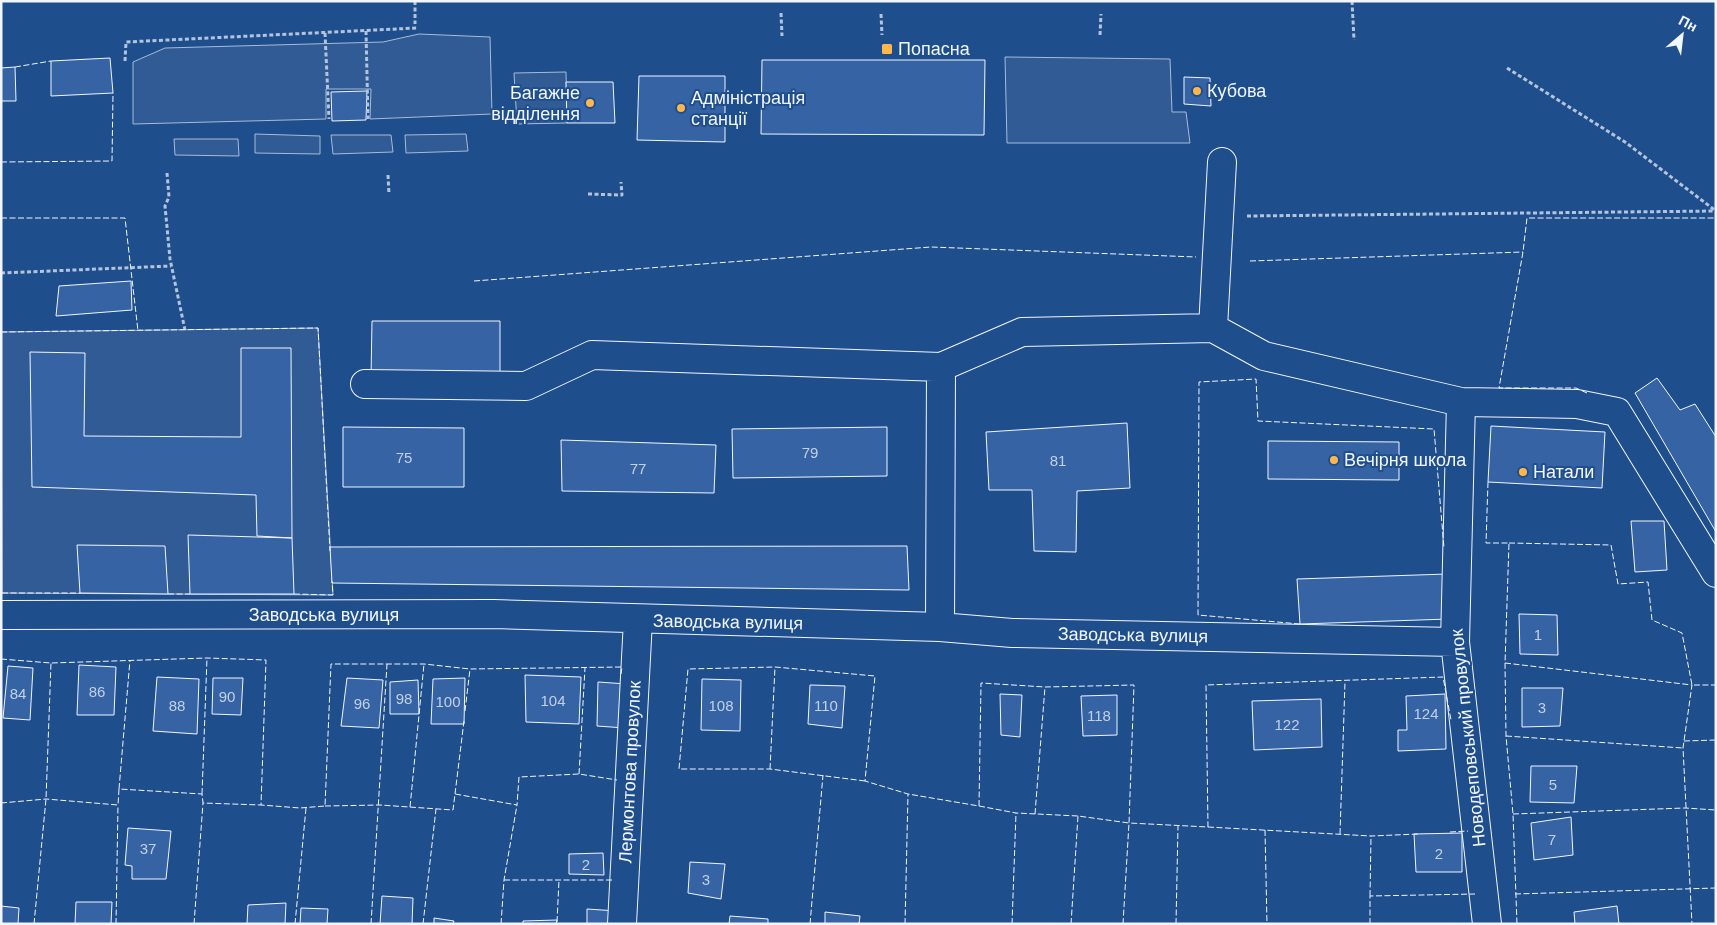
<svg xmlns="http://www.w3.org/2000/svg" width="1717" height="925" font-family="Helvetica,sans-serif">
  <rect width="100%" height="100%" fill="#1f4e8c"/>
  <!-- built -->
  <path fill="#305b95" stroke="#a8bbd7" d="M419,34L490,37L492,114L370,119L371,89H326V119L133,124V62L165,48L383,42Z
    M1005,57L1170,59L1172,112H1186L1190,143H1007Z
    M566,72L567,123L517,124L514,73Z
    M255,134L320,136V154L255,153Z
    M466,134L468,151L406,153L405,135Z
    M331,135H391L393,152L333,154Z
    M174,139H238L239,156L175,155Z
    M318,328L333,595L2,593L1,332Z"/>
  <!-- building -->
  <path fill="#3563a3" stroke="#f2f6ff" d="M110,58L113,93L51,96V61Z
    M762,60H985L984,135L761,134Z
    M15,67L16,101H1V68Z
    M639,76H725V142L637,140Z
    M1184,77L1210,78L1211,106L1184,104Z
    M566,82H613L615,123H567Z
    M367,91L366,120L332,121L331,92Z
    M131,281L132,310L56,316L59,286Z
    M372,321H500V377H371Z
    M241,348H291L292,538L257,536L256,495L32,487L30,352L85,353L84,436L241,437Z
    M1657,378L1680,410L1695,404L1716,437V532L1635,393Z
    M1127,423L1130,488L1077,491L1076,552L1034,551L1032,490H989L986,432Z
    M1491,426L1605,432L1602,488L1488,482Z
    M343,427L464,428V487H343Z
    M887,427V476L733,478L732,429Z
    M561,440L716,445L714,493L562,491Z
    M1268,441L1399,442V480L1268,479Z
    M1631,521H1664L1667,570L1635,572Z
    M188,535L292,538L294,594H190Z
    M77,545L165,546L168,594L80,593Z
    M907,546L909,590L332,583L330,547Z
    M1447,574L1449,619L1300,624L1297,579Z
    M1519,614L1557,615L1558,655L1520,654Z
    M79,665L116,667L114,715H77Z
    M8,666L33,668L30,720L3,718Z
    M525,675L581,677L579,724L526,722Z
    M157,677L199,679L197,734L153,731Z
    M213,678H243L241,715L212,714Z
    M347,678L383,680L379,728L341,726Z
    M465,678L464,724H431L433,679Z
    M702,679L741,680L740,731L701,730Z
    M418,680L419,714H390V682Z
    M598,682L627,684L625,728L597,726Z
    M810,685L845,686L842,728L808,724Z
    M1522,688H1563L1560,726L1522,727Z
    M1000,694L1022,695L1020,737L1001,735Z
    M1445,694L1446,749L1398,751V730H1407L1406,696Z
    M1117,695V735L1083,736L1081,696Z
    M1321,699L1322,747L1254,750L1252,701Z
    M1531,766H1577L1574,803L1530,802Z
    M1571,817L1573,855L1534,860L1531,823Z
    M128,828L171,831L166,879H132V866L125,865Z
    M1462,833V872H1416L1414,834Z
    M603,853L604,875L569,874V854Z
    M690,862L725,864L721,899L688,893Z
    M382,896L413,898L412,924H380Z
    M76,902H112L111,924H75Z
    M286,903L285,924H247L248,905Z
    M1,906L19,908L18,924H1Z
    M1617,906L1619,924H1575L1574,912Z
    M301,908L328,909L327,924H300Z
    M587,909L617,911L616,924H587Z
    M825,912L860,916L859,924H825Z
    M730,916L768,919V924H729Z
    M434,918L454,921L453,924H434Z
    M557,920L556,924H523V921Z"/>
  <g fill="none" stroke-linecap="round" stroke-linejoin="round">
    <defs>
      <path id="minor" d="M1213,328L1222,162
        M365,384L526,386L592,355L941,367L1022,332L1213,328L1264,356L1461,402L1577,404L1617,412L1716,573
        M1461,402L1455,642L1487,924
        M1,615L494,614L940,627L1012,633L1455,642
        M940,627L941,367
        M622,924L638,620"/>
    </defs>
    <!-- minor casing -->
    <use href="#minor" stroke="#f2f6ff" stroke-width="30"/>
    <!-- path -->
    <path stroke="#b3c4dc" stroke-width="3" stroke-dasharray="4 2.5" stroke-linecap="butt" d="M415,1V24
      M1352,1L1354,40
      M781,13L782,36
      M881,14L882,35
      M366,31L368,119
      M325,33L329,119
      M1100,35L1101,14
      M125,61L126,42L417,28
      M1507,68L1625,142L1716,211
      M167,173L169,197L165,206L170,259L185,330
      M388,175L389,194
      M588,194L622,195L621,182
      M1247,216L1716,211
      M1,273L171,266"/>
    <!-- minor -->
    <use href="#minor" stroke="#1f4e8c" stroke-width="28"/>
    <!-- fence -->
    <path stroke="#f2f6ff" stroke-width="1" stroke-dasharray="6 2.5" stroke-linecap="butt" d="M15,67L51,61
      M1,162L112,161L113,93
      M1,218H125L138,331
      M1250,261L1523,252
      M474,281L931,247L1196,257
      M1,332L318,328L330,551
      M1587,393L1576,388H1499L1523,252L1527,218H1716
      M1488,482L1486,543H1509L1505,663L1506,736L1513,814L1517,924
      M1509,543L1611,545L1618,584L1648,582L1652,620L1682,633L1692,685H1716
      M1,582V593
      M2,593H80
      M168,594H190
      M294,594L333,595L332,581
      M1300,624L1198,615L1199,382L1256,379L1258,421L1434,429L1444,548
      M1,659L51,663L207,658L266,660L261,805L300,808L325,806L331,664H424L470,669L622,667L621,674
      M1505,663L1692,685L1683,748L1692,924
      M465,711L470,669
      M1506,736L1683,748
      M1684,741L1716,740
      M770,769L775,667
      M579,774L585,668
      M865,781L770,769H679L688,669L775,667L875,676L865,781L908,794L979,806L981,683L1045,687L1134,685L1129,823L1208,827L1206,685L1443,677L1451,720
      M119,789L130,660
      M202,794L207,658
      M455,794L464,721
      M1,803L46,799L118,805L119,789L202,794L203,803L261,805
      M325,806L380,805L453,810L455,794L517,805L519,777L579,774L617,780
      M979,806L1016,813L1078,816L1129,823L1123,924
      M410,807L424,664
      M1035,814L1045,687
      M1513,814L1685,808L1716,810
      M1208,827L1371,836L1418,834
      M1265,830L1267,924
      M1450,832L1468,831
      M1340,834L1345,682
      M504,880H613
      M1515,894L1716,888
      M1370,896L1371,836
      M557,922L559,880
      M34,924L46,799L51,663
      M116,924L118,805
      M194,924L203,803
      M295,924L306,808
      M371,924L387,664
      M423,924L436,809
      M501,924L504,880L517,805
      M810,924L823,775
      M905,924L908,794
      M1012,924L1016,813
      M1071,924L1078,816
      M1176,924L1178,826
      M1370,924V896L1475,894"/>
  </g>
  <!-- markers -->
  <g fill="#ffb74d" stroke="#1f4e8c" stroke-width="2">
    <rect x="881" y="43" width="12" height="12" rx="2.5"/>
    <circle cx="1197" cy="91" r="5"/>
    <circle cx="590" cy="103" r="5"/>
    <circle cx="681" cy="108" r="5"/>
    <circle cx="1334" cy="460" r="5"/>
    <circle cx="1523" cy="472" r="5"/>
  </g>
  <g text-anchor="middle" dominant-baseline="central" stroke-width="4" stroke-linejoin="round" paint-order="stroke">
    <!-- number labels -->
    <g font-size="15" fill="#c3d1e8">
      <text x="810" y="452">79</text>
      <text x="404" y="457">75</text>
      <text x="1058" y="460">81</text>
      <text x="638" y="468">77</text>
      <text x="1538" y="634">1</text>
      <text x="97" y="691">86</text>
      <text x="18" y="693">84</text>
      <text x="227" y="696">90</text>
      <text x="404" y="698">98</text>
      <text x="553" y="700">104</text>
      <text x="448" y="701">100</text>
      <text x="362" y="703">96</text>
      <text x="177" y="705">88</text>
      <text x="721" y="705">108</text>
      <text x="826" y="705">110</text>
      <text x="1542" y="707">3</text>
      <text x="1426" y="713">124</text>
      <text x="1099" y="715">118</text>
      <text x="1287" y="724">122</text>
      <text x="1553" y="784">5</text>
      <text x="1552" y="839">7</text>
      <text x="148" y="848">37</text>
      <text x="1439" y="853">2</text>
      <text x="586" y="864">2</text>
      <text x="706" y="879">3</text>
    </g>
    <!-- poi labels -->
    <g font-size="18" fill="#f2f6ff" stroke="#1f4e8c" text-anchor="start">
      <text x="898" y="49">Попасна</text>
      <text x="1207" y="91">Кубова</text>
      <text x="580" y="93" text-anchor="end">Багажне<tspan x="580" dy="21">відділення</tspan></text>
      <text x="691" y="98">Адміністрація<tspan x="691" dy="21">станції</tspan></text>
      <text x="1344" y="460">Вечірня школа</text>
      <text x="1533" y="472">Натали</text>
    </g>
    <!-- street labels -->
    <g font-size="18" fill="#f2f6ff" stroke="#1f4e8c">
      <text x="324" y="615">Заводська вулиця</text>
      <text transform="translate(728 622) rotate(1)">Заводська вулиця</text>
      <text transform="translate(1133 635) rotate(1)">Заводська вулиця</text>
      <text transform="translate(1468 738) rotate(-96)">Новодеповський провулок</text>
      <text transform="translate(630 772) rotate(-87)">Лермонтова провулок</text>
    </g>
  </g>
  <!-- border -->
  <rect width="1717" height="925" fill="none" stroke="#f2f6ff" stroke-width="5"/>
  <!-- north arrow -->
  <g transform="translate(1682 35) rotate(28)" stroke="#1f4e8c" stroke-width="4" paint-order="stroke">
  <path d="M0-4L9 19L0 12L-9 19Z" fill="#f2f6ff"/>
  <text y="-8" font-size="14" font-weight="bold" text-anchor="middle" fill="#f2f6ff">Пн</text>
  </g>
</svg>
